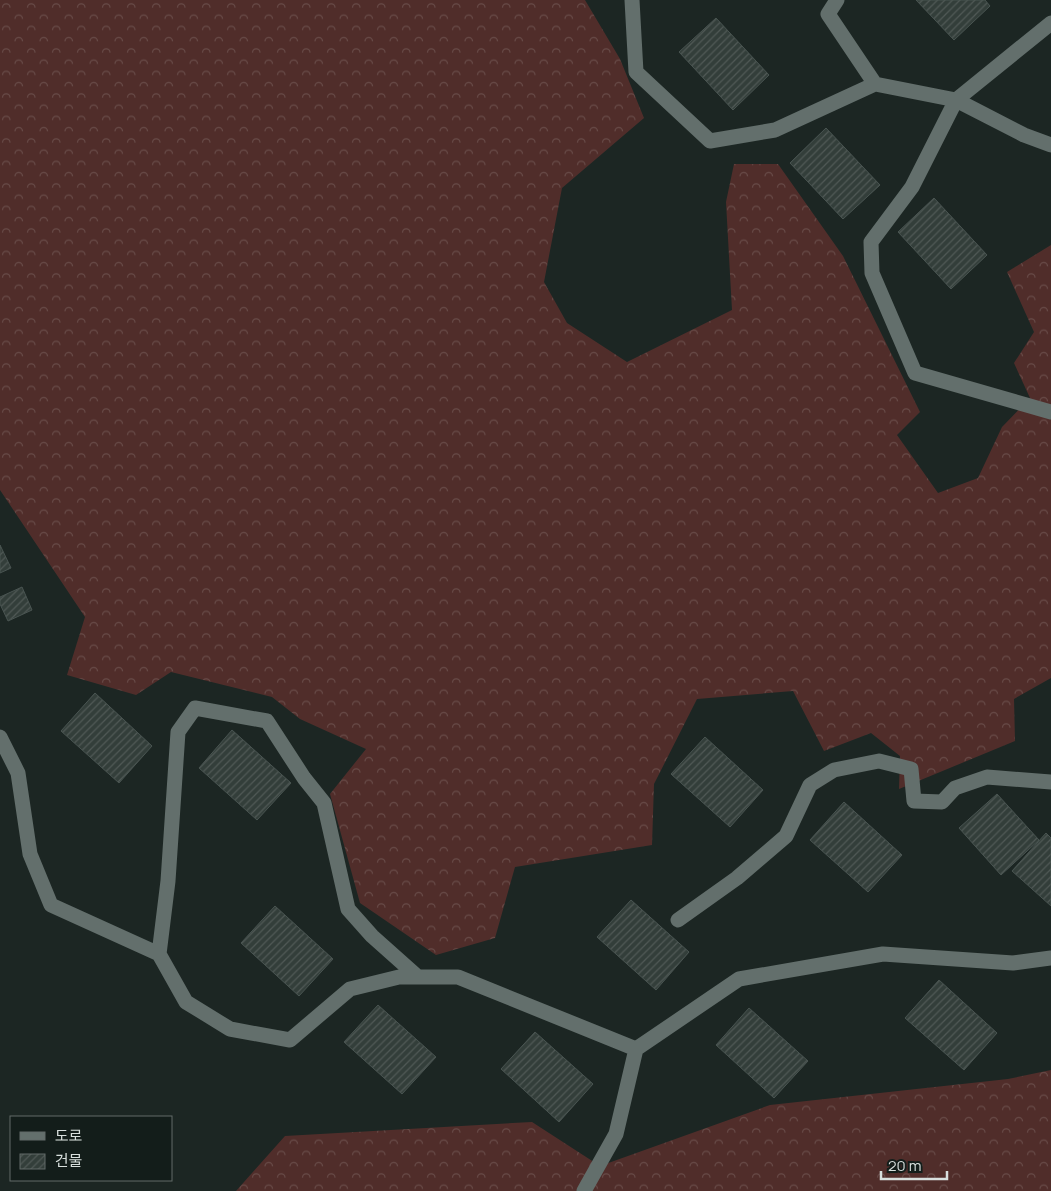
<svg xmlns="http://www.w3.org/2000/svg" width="1051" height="1191" font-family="Manrope,'Noto Sans KR',sans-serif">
  <defs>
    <pattern id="forest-crowns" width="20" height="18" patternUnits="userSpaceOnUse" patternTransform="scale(1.25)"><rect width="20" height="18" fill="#502d2a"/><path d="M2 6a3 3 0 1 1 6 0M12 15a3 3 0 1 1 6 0" fill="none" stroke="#684b48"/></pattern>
    <pattern id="building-hatch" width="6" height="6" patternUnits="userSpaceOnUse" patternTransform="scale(1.25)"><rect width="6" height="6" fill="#333e3a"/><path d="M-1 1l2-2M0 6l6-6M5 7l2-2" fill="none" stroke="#505956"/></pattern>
  </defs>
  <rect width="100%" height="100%" fill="#1c2623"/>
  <!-- forest -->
  <path fill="url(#forest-crowns)" d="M0,0H585L620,59L644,118L562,188L544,282L567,323L627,362L732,310L726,202L734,164H778L843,256L920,412L897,435L938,493L978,478L1002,427L1030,398L1014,363L1034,332L1007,272L1051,245V678L1014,699L1015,741L899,789L900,756L871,733L824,751L793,691L697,699L654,784L652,845L515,867L495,938L436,955L360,903L330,794L366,749L300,719L272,697L171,672L136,695L67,675L85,617L0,490Z
    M1051,1070V1191H236L285,1136L532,1122L600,1166L770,1105L1008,1079Z"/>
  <!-- building -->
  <path fill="url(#building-hatch)" stroke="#495451" d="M916,0H985L990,6L954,40Z
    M716,18L769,75L733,110L679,52Z
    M826,128L880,185L843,219L790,163Z
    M934,198L987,255L951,289L898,232Z
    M0,545L11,568L0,573Z
    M22,587L32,610L8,621L0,604V597Z
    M95,693L152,746L119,783L61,731Z
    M232,730L291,783L257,820L199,768Z
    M705,737L763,790L730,827L671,774Z
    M997,794L1039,840L1001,875L959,828Z
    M844,802L902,855L868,892L810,840Z
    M1046,833L1051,838V906L1012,871Z
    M631,900L689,952L656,990L597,937Z
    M275,906L333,959L299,996L241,943Z
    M939,980L997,1033L964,1070L905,1018Z
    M378,1005L436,1057L402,1094L344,1042Z
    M749,1008L808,1061L774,1098L716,1045Z
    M535,1032L593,1084L559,1122L501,1069Z"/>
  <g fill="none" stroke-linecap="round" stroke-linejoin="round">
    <!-- minor -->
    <path stroke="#636f6c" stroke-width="15" d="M632,0L636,72L710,141L775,130L875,84
      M837,0L828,14L875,84L956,100L1051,23
      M1051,145L1024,135L956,100L912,187L871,242L872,273L915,373L1051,412
      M0,737L18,773L30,854L51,905L159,954
      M678,920L737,878L786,836L810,785L834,770L879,761L911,769L914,801L942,802L955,788L987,777L1051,782
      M418,977L372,936L348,909L324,803L304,778L267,721L195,708L178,732L168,881L159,954L186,1002L230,1029L290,1040L350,989L399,977H458L636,1049L739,979L883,954L1013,963L1051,958
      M584,1191L616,1134L636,1049"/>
  </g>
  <!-- legend -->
  <rect x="10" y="1116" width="162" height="65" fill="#131d1a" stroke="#626b68"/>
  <rect x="20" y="1132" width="25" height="8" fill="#636f6c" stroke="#626b68"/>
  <text x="55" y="1141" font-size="15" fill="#d8dfdd">도로</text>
  <rect x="20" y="1154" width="25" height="15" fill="url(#building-hatch)" stroke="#626b68"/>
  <text x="55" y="1166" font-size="15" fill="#d8dfdd">건물</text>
  <!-- scale -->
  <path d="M881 1171v8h66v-8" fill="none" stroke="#d8dfdd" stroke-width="2.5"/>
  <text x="888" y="1171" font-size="15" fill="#d8dfdd" stroke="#131d1a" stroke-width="4" paint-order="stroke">20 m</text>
</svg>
